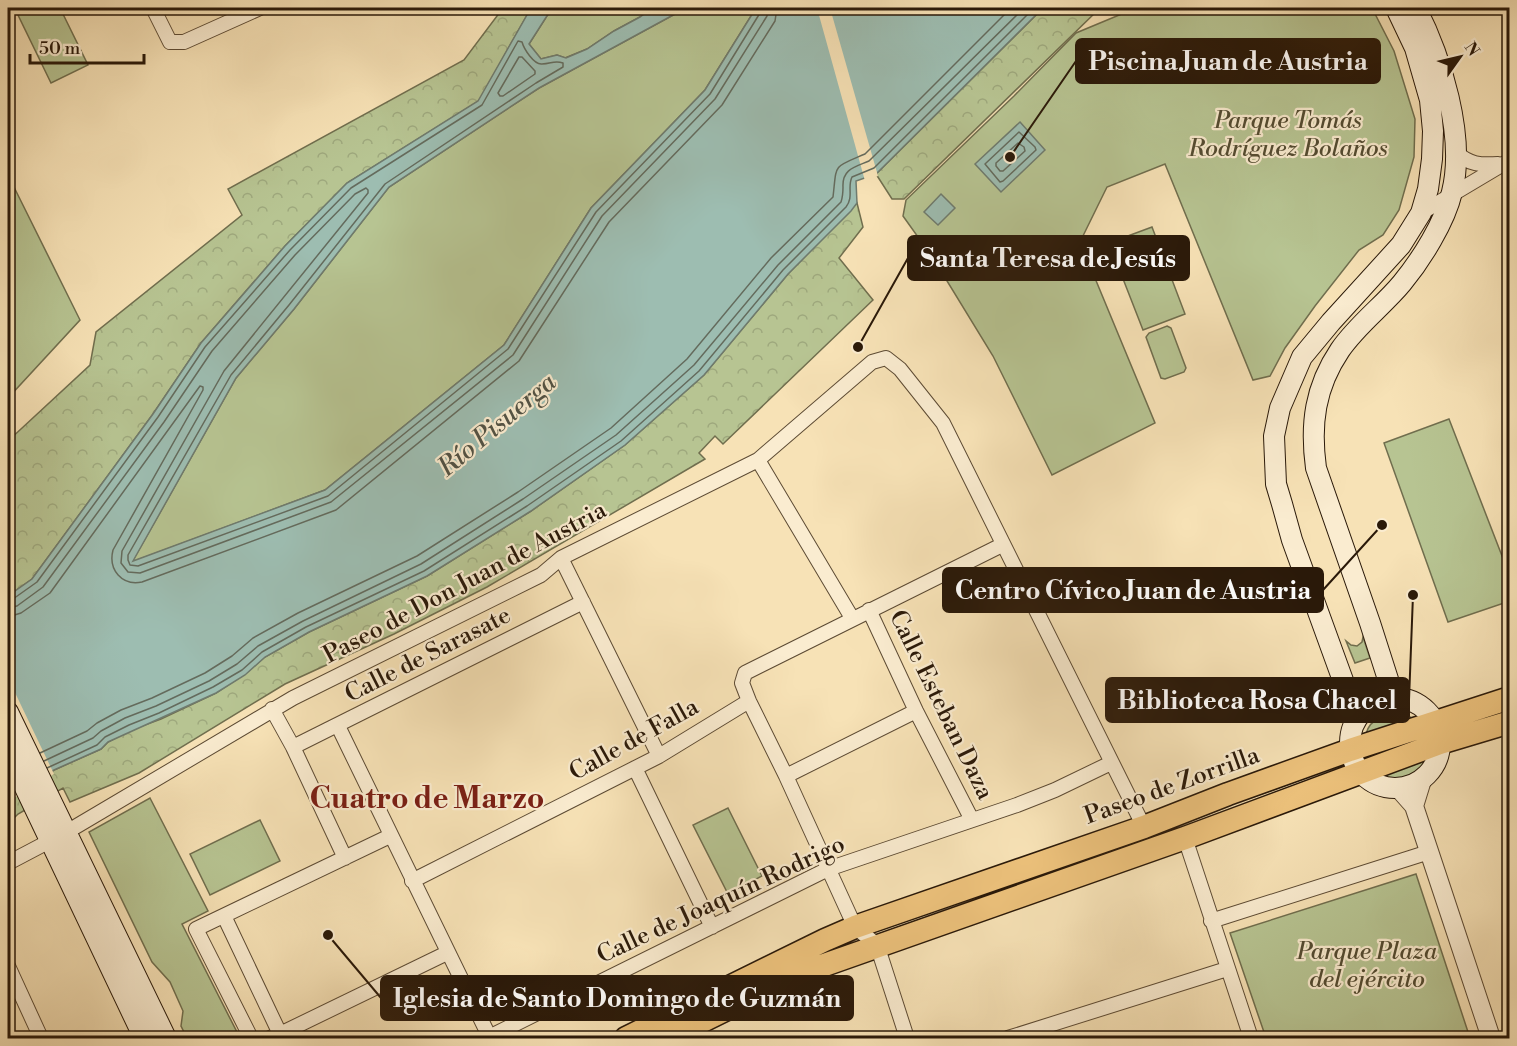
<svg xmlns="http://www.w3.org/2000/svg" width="1517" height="1046" font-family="'Libre Bodoni',serif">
  <defs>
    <pattern id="forest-crowns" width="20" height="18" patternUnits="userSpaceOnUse" patternTransform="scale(1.5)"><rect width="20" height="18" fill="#b7c492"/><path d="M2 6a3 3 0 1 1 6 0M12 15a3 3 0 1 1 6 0" fill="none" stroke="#9ea87d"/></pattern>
  </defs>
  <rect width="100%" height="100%" fill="#f7e2b6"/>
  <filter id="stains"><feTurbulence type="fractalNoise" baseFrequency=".00333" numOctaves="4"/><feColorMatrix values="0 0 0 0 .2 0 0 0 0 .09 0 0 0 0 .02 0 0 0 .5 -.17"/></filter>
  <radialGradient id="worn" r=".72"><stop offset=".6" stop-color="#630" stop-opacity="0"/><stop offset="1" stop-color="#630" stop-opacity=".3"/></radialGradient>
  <!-- green -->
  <path fill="#b7c492" stroke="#706e4e" stroke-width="1.5" d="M33,8H60L88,65L51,83L18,15Z
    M552,8H652L640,17L614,31L587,49L565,58L557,55L541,59L529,44Z
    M686,8H756L705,90L591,208L504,345L325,490L132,562L236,378L294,309L389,187L539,88Z
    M1136,8H1372L1394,51L1415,119L1414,157L1399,210L1383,235L1359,250L1315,306L1285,348L1270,376L1253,380L1165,164L1107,187L1080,242L1155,423L1052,475L993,356L933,258L903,216L906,200L1014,96L1076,33Z
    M8,175L80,320L8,398Z
    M1152,227L1185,314L1143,330L1109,243Z
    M1167,326L1171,328L1186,368L1184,372L1165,379L1161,378L1146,337L1149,333Z
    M1449,419L1509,574L1510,601L1448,622L1384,443Z
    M1363,637L1370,658L1355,663L1346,641L1351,645L1357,646L1362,642Z
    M1403,713L1412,718L1366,734C1370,717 1388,714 1403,713Z
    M1425,761C1419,778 1397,786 1382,775Z
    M150,798L208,911L182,924L240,1038H187L181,1026L183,1011L170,982L152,962L89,832Z
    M728,808L762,876L728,894L693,825Z
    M260,820L280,861L210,895L190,854Z
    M1416,874L1470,1038H1266L1230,933Z"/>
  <!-- forest -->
  <path fill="url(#forest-crowns)" stroke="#706e4e" stroke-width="1.5" d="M503,8H531L479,101L347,183L285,246L201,343L153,414L32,579L8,596V441L90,365L96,332L242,215L228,189L464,60Z
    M1043,8H1100L904,199H892L876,174Z
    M857,203L863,227L839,258L873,300L723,444L715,436L699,453L705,459L487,587L394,634L285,684L139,773L70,802L63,788L18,814L8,824V799L9,797L54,770L101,749L108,742L131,730L161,719L216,693L245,674L265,657L309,632L427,576L531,511L625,445L704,375L788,274Z"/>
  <!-- water -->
  <path fill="#9dbdb1" stroke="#6f7b6e" stroke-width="1.5" d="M531,8H552L529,44L541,59L557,55L566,58L587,49L614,31L640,17L652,8H686L539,88L389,187L294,309L236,378L133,561L325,490L504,345L591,208L705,90L756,8H1043L876,174L856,181L857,203L851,211L788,274L704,375L625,445L531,511L427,576L309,632L265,657L245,675L216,693L108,742L101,749L54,770L8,799V596L32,579L153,414L201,343L285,246L347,183L478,101Z
    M1020,122L1045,150L1001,192L975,164Z
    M941,194L955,208L938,225L924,212Z"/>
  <!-- pier -->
  <path fill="#f7e2b6" d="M817,8H830L878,176L865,181Z
    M8,678L54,774L14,798L8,785Z"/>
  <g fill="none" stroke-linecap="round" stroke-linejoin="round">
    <!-- shore -->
    <path stroke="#646b5d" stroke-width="1.5" d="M519,57H522L535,71V74L503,96H500L498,93Z
      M1019,132L1035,147L1036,150L1003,181L1000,182L985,164Z
      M1018,143L1024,147L1025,151L1003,171H1000L996,166V163Z
      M8,600L13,599L37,582L158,417L205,347L290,250L351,188L482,105L518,41L522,42C524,49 534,65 542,64C551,64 554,60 563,63V67L536,83L385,184L289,305L231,375L128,555V560L130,565L138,566L328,496L508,349L596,212L710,94L760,13L761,8
      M8,608L17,606L43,587L164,422L212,351L295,255L355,194L366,188L368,190V193L224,371L122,551L121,563L128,572L140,573L331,502L513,355L602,216L715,99L767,16L768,8
      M8,617L21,613L50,593L200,386L203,387V390L113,550C108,570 122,586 142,582L336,510L519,361L609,222L722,105L775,21L777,8
      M40,753L87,731L97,723L121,710L152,698L205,673L232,656L253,638L298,613L417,556L518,492L611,428L687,359L771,258L833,197C837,163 832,168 865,154L1011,8
      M44,761L93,738L101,731L125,718L156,706L209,681L237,664L258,646L303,621L421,564L523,499L616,435L694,365L778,265L841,202C843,196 843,193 843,187C842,169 855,167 869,161L1024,8
      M47,768L97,745L105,737L129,725L159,713L213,687L242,670L262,652L306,627L424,571L527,506L621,441L699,371L783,270L846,207C854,197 847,187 852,177L874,168L1034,8"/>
    <defs>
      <path id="minor" d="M153,8L170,42H184L260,8
        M1456,152C1469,165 1481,165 1498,164
        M1421,213L1510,160
        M758,460L852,618
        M561,558L659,756
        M869,610L916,711L972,820
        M272,709L293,747L345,858
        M338,726L490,1038
        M293,747L583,602
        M635,768L712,927
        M786,776L916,711
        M1185,838L1251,1038
        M8,863L65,833L293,698L541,575L561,558L758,460L872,362L886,358L900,369L943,423L1144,827
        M412,881L659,756L749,701
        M224,916L280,1034L270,1038
        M1211,921L1429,852
        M8,966L41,1038
        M280,1034L447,953
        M489,1037L828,869L1017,805L1055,790L1111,763
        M251,1038L196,929L390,836
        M907,1038L877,945L855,927L786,776L749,701L742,683L745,673L1002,545
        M1008,1038L1227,969"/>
      <path id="tertiary" d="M1399,789L1414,806L1491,1038
        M1414,806L1422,780"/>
      <path id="secondary" d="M1350 743a45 45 0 1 1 90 0a45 45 0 1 1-90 0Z
        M1394,698L1370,623L1316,468C1310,424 1315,387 1340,350C1357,325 1383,306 1402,283C1421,260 1445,222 1452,192C1466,136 1441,57 1416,8
        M8,712L166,1038
        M1357,719L1292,540L1282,504L1276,484L1274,436L1280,408L1302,357L1331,322L1401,245L1421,213L1428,189L1432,159L1433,131L1430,100L1415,48L1396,8
        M8,752L144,1038"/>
      <path id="primary" d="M626,1038L825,940L855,927L1144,827L1228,794L1350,750L1510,698
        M668,1038L796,975L1185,838L1440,743L1510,722"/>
    </defs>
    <!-- minor casing -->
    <use href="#minor" stroke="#5d4b34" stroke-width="16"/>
    <!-- tertiary casing -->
    <use href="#tertiary" stroke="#5d4b34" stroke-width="20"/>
    <!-- secondary casing -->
    <use href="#secondary" stroke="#2a1909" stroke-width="22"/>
    <!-- primary casing -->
    <use href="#primary" stroke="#2a1909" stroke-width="25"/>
    <!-- minor -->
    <use href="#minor" stroke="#faecd0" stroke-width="14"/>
    <!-- tertiary -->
    <use href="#tertiary" stroke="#faecd0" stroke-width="18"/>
    <!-- secondary -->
    <use href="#secondary" stroke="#faecd0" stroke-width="20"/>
    <!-- primary -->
    <use href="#primary" stroke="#ecc17b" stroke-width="22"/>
  </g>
  <g text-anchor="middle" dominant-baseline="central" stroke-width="4.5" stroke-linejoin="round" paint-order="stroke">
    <!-- park labels -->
    <g font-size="24" font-style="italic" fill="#544c32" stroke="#faecd0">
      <text x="1288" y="121">Parque Tomás<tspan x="1288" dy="28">Rodríguez Bolaños</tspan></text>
      <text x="1367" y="952">Parque Plaza<tspan x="1367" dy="28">del ejército</tspan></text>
    </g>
    <!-- street labels -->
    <g font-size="24" fill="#2a1909" stroke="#faecd0">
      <text transform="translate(465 583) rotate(-28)">Paseo de Don Juan de Austria</text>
      <text transform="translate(428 655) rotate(-27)">Calle de Sarasate</text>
      <text transform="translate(941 705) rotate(64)">Calle Esteban Daza</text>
      <text transform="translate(634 740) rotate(-29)">Calle de Falla</text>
      <text transform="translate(1172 786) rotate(-20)">Paseo de Zorrilla</text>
      <text transform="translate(721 900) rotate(-25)">Calle de Joaquín Rodrigo</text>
    </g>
    <!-- water labels -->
    <g font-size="26" font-style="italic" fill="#525244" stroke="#faecd0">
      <text transform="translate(497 425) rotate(-40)">Río Pisuerga</text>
    </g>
    <!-- district labels -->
    <g font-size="30" font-weight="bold" fill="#7a1f14" stroke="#faecd0">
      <text x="427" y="799">Cuatro de Marzo</text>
    </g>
  </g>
  <!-- callouts -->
  <path fill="none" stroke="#2a1909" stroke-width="2" d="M1010 157L1076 61M858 347L908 258M1382 525L1323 590M1413 595L1409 700M328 935L381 998"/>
  <g fill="#2a1909" stroke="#faecd0" stroke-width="2">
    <circle cx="1010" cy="157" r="6"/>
    <circle cx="858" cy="347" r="6"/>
    <circle cx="1382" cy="525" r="6"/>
    <circle cx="1413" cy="595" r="6"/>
    <circle cx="328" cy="935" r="6"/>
  </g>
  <g fill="#2a1909" stroke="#2a1909" stroke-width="2">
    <rect x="1076" y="39" width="304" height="44" rx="6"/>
    <rect x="908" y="236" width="281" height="44" rx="6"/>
    <rect x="943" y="568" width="380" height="44" rx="6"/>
    <rect x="1106" y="678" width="303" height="44" rx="6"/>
    <rect x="381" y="976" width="472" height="44" rx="6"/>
  </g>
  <g font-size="26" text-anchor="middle" font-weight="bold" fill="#fff">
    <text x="1228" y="70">Piscina Juan de Austria</text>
    <text x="1048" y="267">Santa Teresa de Jesús</text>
    <text x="1133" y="599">Centro Cívico Juan de Austria</text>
    <text x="1257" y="709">Biblioteca Rosa Chacel</text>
    <text x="617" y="1007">Iglesia de Santo Domingo de Guzmán</text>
  </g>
  <!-- margin -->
  <rect width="1517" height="1046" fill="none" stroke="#f7e2b6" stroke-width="30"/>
  <rect x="9" y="9" width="1499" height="1028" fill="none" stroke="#2a1909" stroke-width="3"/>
  <rect x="15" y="15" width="1487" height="1016" fill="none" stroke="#2a1909" stroke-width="1.5"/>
  <!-- north arrow -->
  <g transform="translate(1460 57) rotate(56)" stroke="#faecd0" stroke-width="4.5" paint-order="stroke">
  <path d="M0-4.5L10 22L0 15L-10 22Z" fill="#2a1909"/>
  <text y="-9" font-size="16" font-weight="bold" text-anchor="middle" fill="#2a1909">N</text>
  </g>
  <!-- scale -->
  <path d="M30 54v9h114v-9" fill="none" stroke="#2a1909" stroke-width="3"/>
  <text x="39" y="54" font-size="18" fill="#2a1909" stroke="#faecd0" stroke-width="4.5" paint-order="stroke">50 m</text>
  <rect width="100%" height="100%" filter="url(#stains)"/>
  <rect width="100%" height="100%" fill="url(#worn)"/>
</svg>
